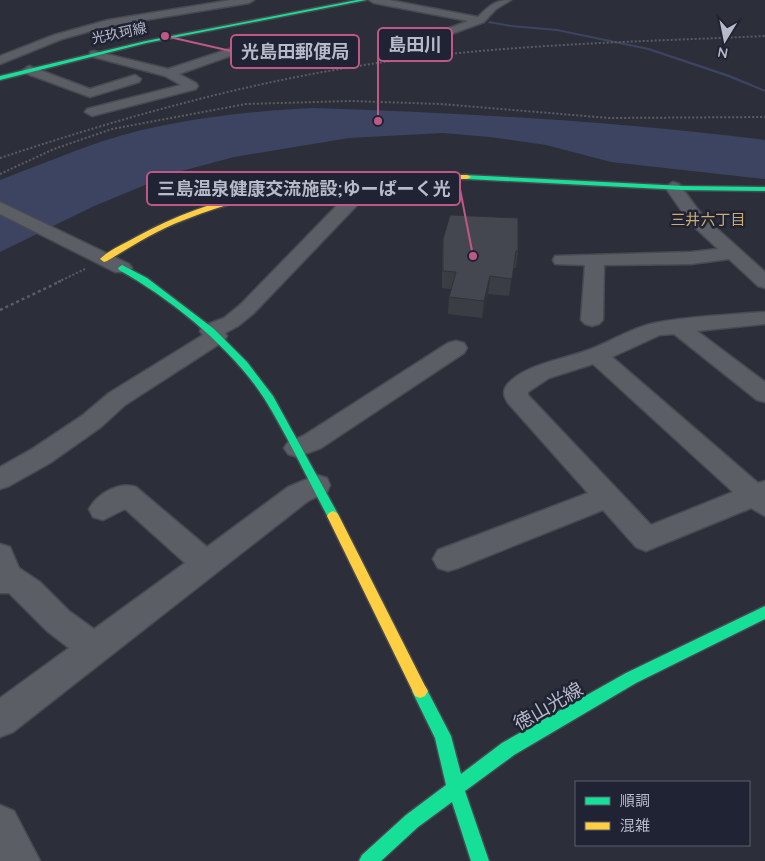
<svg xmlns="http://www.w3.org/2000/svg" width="765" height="861" font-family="Quicksand,'Noto Sans JP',sans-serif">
  <rect width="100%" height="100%" fill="#2c2f39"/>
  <!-- water -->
  <path fill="#3d4461" d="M313,108C463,113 616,121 765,140V179L611,162L546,145L490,137L443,133L349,138L234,157L174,173L92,207L0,252V180C34,167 68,153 103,141C166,120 247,111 313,108Z"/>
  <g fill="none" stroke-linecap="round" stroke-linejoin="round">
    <!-- stream -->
    <path fill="#3d4461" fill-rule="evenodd" d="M489,21L511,25L557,29L649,48L730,75L765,90V92L728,77L648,50L557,31L511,27L488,23Z"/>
    <defs>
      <path id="street" d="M231,0H254L249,3L109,26L62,39L0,64V56L54,35L108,20Z
        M369,0H389L478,17C489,6 495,0 511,0L496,9L484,22L400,53L396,52V48L468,21L374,3Z
        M262,38L268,41L256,47L273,53L318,45L324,48L318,51L271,60L244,51L179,74L196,83L198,86L196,89L92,116L85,112L87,109L181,85L165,76L90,56V52L94,51L168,69Z
        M29,66L90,89L135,75L141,79L139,82L90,97L25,73L23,70Z
        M407,173L413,175L415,178L413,181L370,193L361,201L254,313L238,326L225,333L227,336L224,341L125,405L101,427L50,463L9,486L0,489V467L32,449L83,415L109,393L203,335L200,331L203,326L224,318L240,305L349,193L358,187Z
        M673,182L679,184L702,215L765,272V288L758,286L729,259L691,264L604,265L603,320L599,324L592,326L585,324L581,320L585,265L555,264L553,260L555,256L691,252L718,249L690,223L665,187Z
        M0,202L129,264L132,268L129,272H115L0,214Z
        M765,312V324L697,331L765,382V402L757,400L674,334L660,335L612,357L758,483L765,481V516L751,508L646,551L636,547L603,510L458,568L448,571L438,568L433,559L438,550L588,493L508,403C504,397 502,391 507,385C524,364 566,359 591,349C612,341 633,327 655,323C690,316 728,315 765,312ZM593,364L733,492L651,525L528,395V392L549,378Z
        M456,341L464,343L467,348L464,353L321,448L297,457L288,454L284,448L288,442L303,436L448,343Z
        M317,475L327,478L330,485L327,492L308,501L13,732L0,737V698L69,648L47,631L9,593H0V544L10,547L19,568L40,582L69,611L94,629L185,563L125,509L103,520L93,517L89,509C97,494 119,481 136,487L207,547L288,487Z
        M0,805L14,811L40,861H0Z"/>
      <path id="fast" d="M357,0H366L146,43L0,80V76L146,41Z
        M464,175L683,186L765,187V191L683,190L467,179L463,177Z
        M122,265L147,278L214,329L247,362L273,396L339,516L337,519L333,521L329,519C308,480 287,435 264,398C232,348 170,298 119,270L118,268Z
        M765,606V619L636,683L514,755L465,791L489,861H471L452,802L418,827L381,861H359L362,855L406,815L446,785L435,738L412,691L415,686L420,684L425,686L451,736L461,774L502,743L626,673Z"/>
      <path id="slow" d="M394,175H467L471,177L467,179C371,178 274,184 184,220C157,230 132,246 107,261L104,262L100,259C109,250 124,244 136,237C215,193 305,180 394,175Z
        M333,511L337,513L339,516L425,686L428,691L425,696L420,698L415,696L327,516L329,513Z"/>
    </defs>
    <!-- street casing -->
    <use href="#street" stroke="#484a52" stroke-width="3"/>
    <!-- fast casing -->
    <use href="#fast" stroke="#484a52" stroke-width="3"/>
    <!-- slow casing -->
    <use href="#slow" stroke="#484a52" stroke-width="3"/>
    <!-- path-far1 -->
    <path stroke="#5a5d64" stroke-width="2" stroke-dasharray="2 2" stroke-linecap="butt" d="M0,174L54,149L112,129L246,104L351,101L441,104L609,118L765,117
      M58,282L85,269"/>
    <!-- path -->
    <path stroke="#5a5d64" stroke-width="2.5" stroke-dasharray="3 3" stroke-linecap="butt" d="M0,310L61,281"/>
    <!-- street -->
    <use href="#street" fill="#5c5e66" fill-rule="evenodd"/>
    <!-- fast -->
    <use href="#fast" fill="#16e098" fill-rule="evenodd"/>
    <!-- slow -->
    <use href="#slow" fill="#ffcf43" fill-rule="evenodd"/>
    <!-- rail -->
    <path stroke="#5a5c64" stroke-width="2" stroke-dasharray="2 2" stroke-linecap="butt" d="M0,158C121,118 244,83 371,64C501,44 634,42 765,36"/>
  </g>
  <!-- wall -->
  <path fill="#3b3d45" d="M443,239L518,251L516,268H513L509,296L488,294L482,318L448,314L449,297L451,289L442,288V256Z"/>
  <!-- shaded-wall -->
  <path fill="#303238" d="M490,276L488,294L482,318L484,301Z"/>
  <!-- building -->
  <path fill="#454750" stroke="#303238" d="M450,215L518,218V251H516L512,279L490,276L484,301L449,297L456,272L443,271V239Z"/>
  <g text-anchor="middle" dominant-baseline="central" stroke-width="5" stroke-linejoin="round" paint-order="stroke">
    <!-- far-street labels -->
    <g font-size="14" fill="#b7bac8" stroke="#202333">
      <text transform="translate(119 33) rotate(-12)">光玖珂線</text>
    </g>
    <!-- far-neighbourhood labels -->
    <g font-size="15" fill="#ccad6f" stroke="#202333">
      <text x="708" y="219">三井六丁目</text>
    </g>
    <!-- near-street labels -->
    <g font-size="19" fill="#b7bac8" stroke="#202333">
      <text transform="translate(548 706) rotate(-30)">徳山光線</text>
    </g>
  </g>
  <!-- callouts -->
  <path fill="none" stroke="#be5987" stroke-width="2" d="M378 121L378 44M165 36L231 51M473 256L460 189"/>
  <g fill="#be5987" stroke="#202333" stroke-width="2">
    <circle cx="378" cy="121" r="5"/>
    <circle cx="165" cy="36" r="5"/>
    <circle cx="473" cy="256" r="5"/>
  </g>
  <g fill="#202333" stroke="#be5987" stroke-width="2">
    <rect x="378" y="28" width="74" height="33" rx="5"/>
    <rect x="231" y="35" width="128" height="33" rx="5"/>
    <rect x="147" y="172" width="313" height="33" rx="5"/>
  </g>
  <g font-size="18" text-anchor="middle" font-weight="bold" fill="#b7bac8">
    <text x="415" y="51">島田川</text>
    <text x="295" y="58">光島田郵便局</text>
    <text x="304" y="195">三島温泉健康交流施設;ゆーぱーく光</text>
  </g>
  <!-- legend -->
  <rect x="575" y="781" width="175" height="65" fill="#202333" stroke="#5c5f6f"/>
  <rect x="585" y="797" width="25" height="8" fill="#16e098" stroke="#5c5f6f"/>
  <text x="620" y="806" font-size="15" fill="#b7bac8">順調</text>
  <rect x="585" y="822" width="25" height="8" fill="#ffcf43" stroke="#5c5f6f"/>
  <text x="620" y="831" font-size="15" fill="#b7bac8">混雑</text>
  <!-- north arrow -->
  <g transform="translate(725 40) rotate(190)" stroke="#202333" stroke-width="4" paint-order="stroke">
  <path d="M0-4L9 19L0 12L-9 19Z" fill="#b7bac8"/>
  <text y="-8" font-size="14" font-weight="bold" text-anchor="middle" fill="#b7bac8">N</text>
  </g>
</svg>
